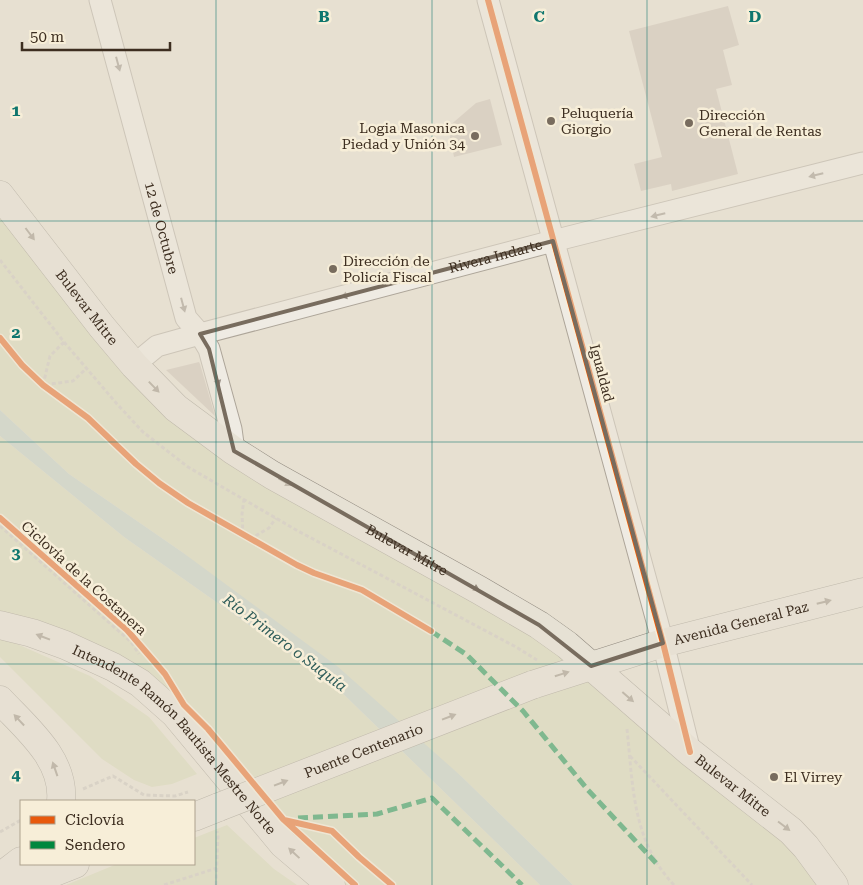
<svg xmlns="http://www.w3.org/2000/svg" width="863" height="885" font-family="'Roboto Serif',serif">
  <rect width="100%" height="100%" fill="#e7e0d1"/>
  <!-- green -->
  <path fill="#d6d7b3" d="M0,195L157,390L539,625L834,885H573L461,776L182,552L69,474L0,410Z
    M0,436L124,537L334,685L540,885H331L140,683L0,625Z
    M0,639L17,644L90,676L149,717L197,774L172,784L152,787L134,780L102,759L0,657Z
    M227,825L274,869L297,885H66L117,864H194V838Z"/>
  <!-- water -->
  <path fill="#bcccc2" d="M0,410L69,474L182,552L337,666L461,776L573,885H540L334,685L124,537L0,436Z"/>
  <!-- building -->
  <path fill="#cbbfb2" d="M728,6L739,45L723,50L732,85L716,89L738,174L672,191L671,184L641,191L634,164L662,157L629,31Z
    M490,99L502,145L454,157L448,127L476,103Z
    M199,362L200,364L215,416L166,370Z"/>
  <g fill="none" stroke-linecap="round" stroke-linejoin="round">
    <defs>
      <g id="street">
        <path id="s1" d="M100,0L186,318L200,334L209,349L231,429L234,451"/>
        <path d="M488,0L663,643L690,752"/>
        <path id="s2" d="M134,365L157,346L200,334L553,241L863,163"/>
      </g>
      <g id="primary">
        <path id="s3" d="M0,195L102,327L134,365L176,408L234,451L272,475L479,590L539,625L567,645L690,752L791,831L806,847L834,885"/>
        <path id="s4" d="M0,625L32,633L65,645L113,667L140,683L175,714L283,844L331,885"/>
        <path id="s5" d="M532,685L663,643L863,592"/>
        <path d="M0,700C26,728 65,759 61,801"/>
        <path d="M194,817L219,807"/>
        <path d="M0,877L21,861"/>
        <path d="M22,885L75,864"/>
      </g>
    </defs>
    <!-- street casing -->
    <use href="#street" stroke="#ada599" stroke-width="23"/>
    <!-- primary casing -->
    <use href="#primary" stroke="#928b80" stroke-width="29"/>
    <!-- path -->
    <path stroke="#c8c2b9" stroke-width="3" stroke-dasharray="4 2.5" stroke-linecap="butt" d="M0,260L64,342L117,404L143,432L188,467L298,531L516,647L537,660
      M64,342L50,356L43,385L73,381L87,368
      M0,526L131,642L139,654
      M243,535L242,514L244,499
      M250,539L269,528L276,518
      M627,729C633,785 632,841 674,885
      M630,756L752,885
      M83,789L113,776L144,795L175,796L188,792
      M0,832L21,820
      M164,885L217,868
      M216,885L218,836L217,831"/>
    <!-- street -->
    <use href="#street" stroke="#efebe3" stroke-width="21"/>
    <!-- primary -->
    <use href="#primary" stroke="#e6e1d4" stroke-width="28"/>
    <defs>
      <g id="primary-bridge">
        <path id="s6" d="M219,807L532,685"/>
      </g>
    </defs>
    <!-- primary-bridge casing -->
    <use href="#primary-bridge" stroke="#928b80" stroke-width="29" stroke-linecap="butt"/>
    <!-- primary-bridge -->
    <use href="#primary-bridge" stroke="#e6e1d4" stroke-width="28"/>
    <!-- quiet -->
    <path stroke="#00873e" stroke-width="5" stroke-dasharray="10 5" stroke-linecap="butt" d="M431,631L467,655L523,711L588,790L656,863
      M298,818L377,814L432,798L522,885"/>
    <defs>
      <path id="cycleway" d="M488,0L663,643L690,752
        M0,338L22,365L43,385L88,418L136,464L159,483L188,503L297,565L314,573L362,590L431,631
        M0,518L127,630L165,674L184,705L208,729L283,819L355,885
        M284,820L332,831L359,857L392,885"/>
    </defs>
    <!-- cycleway casing -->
    <use href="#cycleway" stroke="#f7eed8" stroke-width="9"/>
    <!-- cycleway -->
    <use href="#cycleway" stroke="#e8590c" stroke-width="6"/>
  </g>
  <!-- one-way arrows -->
  <defs><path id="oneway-solid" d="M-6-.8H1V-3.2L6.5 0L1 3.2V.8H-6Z" transform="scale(1.25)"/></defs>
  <g fill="#968c82">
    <use href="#oneway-solid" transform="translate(118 64) rotate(75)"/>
    <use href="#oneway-solid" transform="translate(816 175) rotate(166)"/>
    <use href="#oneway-solid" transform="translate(658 215) rotate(166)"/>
    <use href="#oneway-solid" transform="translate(348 295) rotate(165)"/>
    <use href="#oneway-solid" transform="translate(183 305) rotate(75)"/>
    <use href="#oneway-solid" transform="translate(217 379) rotate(75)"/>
  </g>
  <g fill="#92887a">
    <use href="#oneway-solid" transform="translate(30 234) rotate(53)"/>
    <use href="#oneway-solid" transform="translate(154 387) rotate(46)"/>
    <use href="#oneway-solid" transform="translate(285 482) rotate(29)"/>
    <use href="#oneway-solid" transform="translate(473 587) rotate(28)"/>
    <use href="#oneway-solid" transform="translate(824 602) rotate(-14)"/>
    <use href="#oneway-solid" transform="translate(43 637) rotate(-159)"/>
    <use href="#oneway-solid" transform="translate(562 674) rotate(-17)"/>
    <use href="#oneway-solid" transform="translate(628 697) rotate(41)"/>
    <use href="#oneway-solid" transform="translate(449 717) rotate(-21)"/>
    <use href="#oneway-solid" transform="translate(19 720) rotate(-133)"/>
    <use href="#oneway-solid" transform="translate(55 769) rotate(-109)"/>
    <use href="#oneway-solid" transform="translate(281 783) rotate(-21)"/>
    <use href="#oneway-solid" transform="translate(784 826) rotate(37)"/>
    <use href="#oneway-solid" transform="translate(294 853) rotate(-137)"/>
  </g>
  <!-- marked area -->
  <path d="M0 0H863V885H0ZM553,241L663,643L591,666L539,625L234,451L209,349L200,334Z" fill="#e7e0d1" fill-opacity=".55" fill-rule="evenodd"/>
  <path fill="none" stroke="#786c5e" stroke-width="4" stroke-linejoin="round" d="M553,241L663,643L591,666L539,625L234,451L209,349L200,334Z"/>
  <!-- grid -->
  <path fill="none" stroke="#0f766e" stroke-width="1" stroke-opacity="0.55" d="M216,0V885M432,0V885M647,0V885M0,221H863M0,442H863M0,664H863"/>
  <!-- markers -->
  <g fill="#786c5e" stroke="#f7eed8" stroke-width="2">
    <circle cx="551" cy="121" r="5"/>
    <circle cx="689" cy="123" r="5"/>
    <circle cx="475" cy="136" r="5"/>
    <circle cx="333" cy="269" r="5"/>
    <circle cx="774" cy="777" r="5"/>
  </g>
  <g text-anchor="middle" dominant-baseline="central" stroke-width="5" stroke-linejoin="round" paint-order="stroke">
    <!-- poi labels -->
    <g font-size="14" fill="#3d2e20" stroke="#f7eed8" text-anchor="start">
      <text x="561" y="113">Peluquería<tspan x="561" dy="16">Giorgio</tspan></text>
      <text x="699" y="115">Dirección<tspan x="699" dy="16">General de Rentas</tspan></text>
      <text x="465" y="128" text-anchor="end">Logia Masonica<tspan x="465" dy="16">Piedad y Unión 34</tspan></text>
      <text x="343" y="261">Dirección de<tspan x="343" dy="16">Policía Fiscal</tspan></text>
      <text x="784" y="777">El Virrey</text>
    </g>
    <!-- street labels -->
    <g font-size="14" fill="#3d2e20" stroke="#f7eed8">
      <text stroke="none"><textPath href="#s1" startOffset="236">12 de Octubre</textPath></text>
      <text stroke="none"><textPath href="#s2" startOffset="380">Rivera Indarte</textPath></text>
      <text stroke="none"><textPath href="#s3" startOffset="142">Bulevar Mitre</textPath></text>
      <text transform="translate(602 373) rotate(75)">Igualdad</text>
      <text stroke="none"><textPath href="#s3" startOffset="548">Bulevar Mitre</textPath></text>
      <text transform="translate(84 578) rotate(42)">Ciclovía de la Costanera</text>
      <text stroke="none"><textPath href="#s5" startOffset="218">Avenida General Paz</textPath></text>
      <text stroke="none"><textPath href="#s4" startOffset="215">Intendente Ramón Bautista Mestre Norte</textPath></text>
      <text stroke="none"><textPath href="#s6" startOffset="155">Puente Centenario</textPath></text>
      <text stroke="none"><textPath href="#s3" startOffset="952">Bulevar Mitre</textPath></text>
    </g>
    <!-- water labels -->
    <g font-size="15" font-style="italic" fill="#2f5d5a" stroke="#f7eed8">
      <text transform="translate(285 643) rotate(37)">Río Primero o Suquía</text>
    </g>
  </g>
  <g font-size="16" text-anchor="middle" font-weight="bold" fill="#0f766e" stroke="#f7eed8" stroke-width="5" stroke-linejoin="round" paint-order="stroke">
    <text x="324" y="22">B</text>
    <text x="539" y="22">C</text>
    <text x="755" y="22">D</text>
    <text x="16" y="116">1</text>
    <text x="16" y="338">2</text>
    <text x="16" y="559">3</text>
    <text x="16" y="780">4</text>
  </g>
  <!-- legend -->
  <rect x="20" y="800" width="175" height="65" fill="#f7eed8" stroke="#ada18e"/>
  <rect x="30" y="816" width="25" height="8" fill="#e8590c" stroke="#ada18e"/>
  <text x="65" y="825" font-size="15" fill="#3d2e20">Ciclovía</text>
  <rect x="30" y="841" width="25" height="8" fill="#00873e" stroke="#ada18e"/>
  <text x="65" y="850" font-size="15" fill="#3d2e20">Sendero</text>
  <!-- scale -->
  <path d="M22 42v8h148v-8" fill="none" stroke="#3d2e20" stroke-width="2.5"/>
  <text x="30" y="42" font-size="15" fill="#3d2e20" stroke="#f7eed8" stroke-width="4" paint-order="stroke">50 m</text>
</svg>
